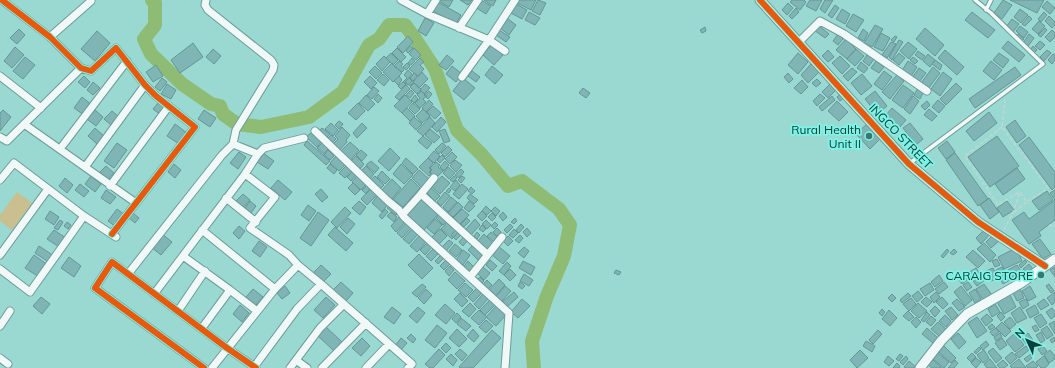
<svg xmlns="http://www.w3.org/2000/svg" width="1055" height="368" font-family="Mulish,sans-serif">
  <rect width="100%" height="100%" fill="#99d9d2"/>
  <!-- green -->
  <path fill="#c9bf8f" d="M17,192L32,203L12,230L0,221V215Z"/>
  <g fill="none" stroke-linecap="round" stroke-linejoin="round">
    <!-- river -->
    <path stroke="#8fbc74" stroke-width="14" d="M152,0L155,3V25L144,39L151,54L182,84L211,104L220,106L223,114L237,124L261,127L309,117L343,92L369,45L379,39L389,25H405L416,40L435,69L457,130L482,155L508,186L522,181L559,209L570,225L564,256L547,296L532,341L534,368"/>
  </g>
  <!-- building -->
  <path fill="#80b5b5" stroke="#669696" d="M437,0H453L449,7Z
    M460,0H472L468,5Z
    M479,0H481L491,6L486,14L475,7Z
    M484,0H496L493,6Z
    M518,0H536L531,10L517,3Z
    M538,0L546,3L540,15L532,11Z
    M792,0H804L806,2L800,10L790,2Z
    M810,0H822L816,11L806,6Z
    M825,0H833L825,13L820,9Z
    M1003,0L1012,5L1002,19L994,13Z
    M1010,0H1044L1037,13Z
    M436,1L461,15L456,24L431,10Z
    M1047,1L1055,8L1050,14L1042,7Z
    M514,3L527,10L522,19L509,12Z
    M788,3L793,8L787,15L782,10Z
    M835,5L839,8L832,18L828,15Z
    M796,8L799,12L792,19L789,16Z
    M842,9L850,14L845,24L836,19Z
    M1020,9L1028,15L1021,23L1014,17Z
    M529,12L540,18L535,25L525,20Z
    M972,12L995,30L988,38L965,20Z
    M1044,12L1047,15L1041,22L1038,19Z
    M853,14L864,20L856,32L846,26Z
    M1029,16L1032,19L1025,26L1022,24Z
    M1049,16L1055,22V25L1052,28L1045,21Z
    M425,18L434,23L426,36L418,31Z
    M507,18L516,25L509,35L500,28Z
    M1012,19L1019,24L1013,32L1006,27Z
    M1039,21L1045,26L1038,34L1032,29Z
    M818,25L829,34L825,38L814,30Z
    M875,25L883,29L872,47L864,43Z
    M1020,26L1028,32L1024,38L1016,31Z
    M705,27L706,31L702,33L700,30Z
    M925,28L944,45L935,56L916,39Z
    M1045,28L1047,30L1041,37L1038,35Z
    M19,29L25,35L17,44L10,38Z
    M863,29L868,33L864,41L858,38Z
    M499,30L510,37L506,42L496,35Z
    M1052,30L1055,33V37L1050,42L1045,37Z
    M97,31L110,43L95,61L81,49Z
    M881,33L890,38L883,51L874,47Z
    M838,34L843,39L838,45L833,41Z
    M1018,34L1024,39L1021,42L1016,37Z
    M1029,34L1034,38L1028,46L1023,43Z
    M408,36L413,42L403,53L397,47Z
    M895,36L897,37L894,42L891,40Z
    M846,39L856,49L847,59L836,50Z
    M899,40L903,42L892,60L889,57Z
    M1008,41L1025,55L1019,62L1002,48Z
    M1040,41L1045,45L1040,50L1035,46Z
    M891,42L896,44L887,58L882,55Z
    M908,42L917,49L909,59L900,51Z
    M193,43L203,57L180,73L171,60Z
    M491,45L503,55L494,65L483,55Z
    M410,46L413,48L408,53L406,51Z
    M1033,46L1037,50L1034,53L1030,50Z
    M15,47L24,55L12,68L4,61Z
    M397,48L406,57L401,62L392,53Z
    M414,48L421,55L416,60L409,54Z
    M213,49L221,56L214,64L206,57Z
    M856,49L864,56L855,66L847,59Z
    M828,50L834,57L828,62L822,56Z
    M945,50L964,67L957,75L938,58Z
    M1047,50L1051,53L1044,61L1040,57Z
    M918,51L925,56L922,60L915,55Z
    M391,53L398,60L393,65L386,58Z
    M798,53L808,62L798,74L788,65Z
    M899,53L905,58L899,65L893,60Z
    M999,53L1009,60L1003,68L993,60Z
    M928,54L935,60L930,67L923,61Z
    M1053,54L1055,55V60L1052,64L1048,60Z
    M447,55L454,61L446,70L439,65Z
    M867,55L874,59L869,66L863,61Z
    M384,56L390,62L382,71L376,64Z
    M840,56L850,66L842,74L832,63Z
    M25,57L35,65L23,79L13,71Z
    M913,57L918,61L915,64L910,60Z
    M412,58L415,61L411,65L408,63Z
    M420,58L424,62L420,65L424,69L418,76L409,69Z
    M935,60L942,65L940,70L932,64Z
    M399,61L403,64L401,66L404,70L402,72L394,66Z
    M876,61L884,67L879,73L871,68Z
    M908,61L917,67L910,78L901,72Z
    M991,61L1002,70L994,80L983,71Z
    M861,62L868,68L864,73L857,68Z
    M392,63L402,73L393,82L383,72Z
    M407,63L410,66L406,70L403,67Z
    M811,64L819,72L808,83L801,75Z
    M156,65L163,76L153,82L146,72Z
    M375,66L382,73L376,79L369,72Z
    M452,66L462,74L456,82L446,74Z
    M492,66L503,75L495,84L485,75Z
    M933,67L940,73L928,89L921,83Z
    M1015,67L1021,75L975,108L969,99Z
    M852,68L857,72L848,81L843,76Z
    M919,68L926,73L919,82L912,78Z
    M408,70L412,74L409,78L412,81L408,85L403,82L407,78L404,75Z
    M472,71L480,77L476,82L468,76Z
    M884,71L892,77L882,90L874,84Z
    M422,72L428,79L419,88L413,82Z
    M943,72L952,79L940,96L931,89Z
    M414,73L417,76L413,81L410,78Z
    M788,73L793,79L789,83L784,77Z
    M383,74L389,80L384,86L377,80Z
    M862,74L872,86L861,95L851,83Z
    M897,75L904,81L890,99L882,92Z
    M84,76L90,82L85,88L78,82Z
    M370,76L377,83L371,89L364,82Z
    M399,76L402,80L398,85L394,81Z
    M162,78L167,82L160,91L155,87Z
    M409,78L414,82L410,86L405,82Z
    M463,78L475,88L464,100L453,91Z
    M817,79L821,83L816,87L812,83Z
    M802,80L808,87L801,94L794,88Z
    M93,82L100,88L93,95L87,90Z
    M403,82L406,84L401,89L398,86Z
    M414,83L421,89L417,94L410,87Z
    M956,83L962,89L946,105L940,99Z
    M167,84L176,90L171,99L161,94Z
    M425,84L430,88L424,94L420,90Z
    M830,84L836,90L828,98L822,92Z
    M406,85L410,89L399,100L395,97Z
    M903,85L914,93L903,108L892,100Z
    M374,87L379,91L372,99L367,95Z
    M583,88L590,93L586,98L579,93Z
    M918,88L924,91L920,99L914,95Z
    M411,90L414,93L410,98L406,95Z
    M421,91L427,96L423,99L426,102L420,108L415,103L420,98L417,95Z
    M429,91L432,94L428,99L424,95Z
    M875,91L887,106L877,114L865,99Z
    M843,92L846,96L840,101L837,97Z
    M378,94L382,98L378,103L374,99Z
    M820,94L825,98L817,106L813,101Z
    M366,95L375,104L368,111L359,103Z
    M405,95L412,102L402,113L394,106Z
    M415,95L418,99L414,103L411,100Z
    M832,96L835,100L822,111L819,107Z
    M913,96L919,101L910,114L904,109Z
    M82,97L92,105L84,115L74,108Z
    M429,100L433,104L426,112L422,108Z
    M938,100L945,106L939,113L932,107Z
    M837,101L848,112L839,121L828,111Z
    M927,101L930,105L925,110L921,106Z
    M159,102L166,108L161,115L153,109Z
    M358,103L365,111L356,120L348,113Z
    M413,103L420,109L415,114L409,108Z
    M433,106L441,113L435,119L427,112Z
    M407,108L415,116L410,121L402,113Z
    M892,108L906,120L899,128L885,116Z
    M423,109L430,116L422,123L416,116Z
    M929,109L937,116L932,121L924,115Z
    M3,110L11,117L0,131V113Z
    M95,110L103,117L96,126L87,119Z
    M204,110L216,118L210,127L198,119Z
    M112,111L119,117L111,125L104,119Z
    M989,112L997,123L974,141L966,131Z
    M414,117L422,124L416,130L409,123Z
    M430,117L435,123L423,136L417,131Z
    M441,117L446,122L437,132L432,127Z
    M1015,120L1026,136L1017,143L1006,127Z
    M339,121L343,124L339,129L335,125Z
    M331,123L338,130L333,136L325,129Z
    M362,123L367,128L357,138L353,133Z
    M868,123L882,137L870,149L856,134Z
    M910,123L923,139L916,145L903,128Z
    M175,124L187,133L179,144L167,136Z
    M342,127L350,135L346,140L347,142L339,151L332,145L338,139L335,136Z
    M95,128L104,136L97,144L88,136Z
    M322,128L330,134L326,138L319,131Z
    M430,129L440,137L434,143L425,135Z
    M445,129L450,141L444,143L439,131Z
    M312,132L322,141L317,147L306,137Z
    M331,135L336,139L331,144L326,140Z
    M423,136L432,143L427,149L418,141Z
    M997,136L1019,166L990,187L968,157Z
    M1029,137L1055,172V187L1052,190L1019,145Z
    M307,141L330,161L326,165L304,145Z
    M947,141L955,152L946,159L938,148Z
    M323,142L329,148L324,154L317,148Z
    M350,142L359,150L350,161L340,152Z
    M117,143L127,150L114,168L104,161Z
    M442,143L446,146L439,154L435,150Z
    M448,146L452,150L445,157L441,153Z
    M390,148L400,158L389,171L378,161Z
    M328,150L334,156L330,160L324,155Z
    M361,150L367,155L362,161L356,155Z
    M434,151L440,156L434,163L428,158Z
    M239,152L246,157L238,169L230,163Z
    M452,152L457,157L450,164L445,159Z
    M263,153L274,161L268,169L257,162Z
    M955,153L988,199L978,206L946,160Z
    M442,155L445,158L440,163L437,160Z
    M336,156L346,164L339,171L330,163Z
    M356,156L364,164L360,169L351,161Z
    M406,158L418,169L413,174L402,163Z
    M428,158L433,163L429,168L431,170L429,172L431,174L429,176L419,167Z
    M455,160L462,165L456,172L450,166Z
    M371,161L379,168L375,173L366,165Z
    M445,161L449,165L444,171L440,167Z
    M436,162L440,165L438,167L443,171L436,178L430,172L432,170L430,168Z
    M174,164L181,170L175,178L168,172Z
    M330,164L337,170L334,174L327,168Z
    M401,164L413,175L404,184L393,174Z
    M347,165L352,170L345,178L339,173Z
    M106,166L114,173L108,180L100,172Z
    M366,166L374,174L370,179L361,171Z
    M448,167L455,173L449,179L443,173Z
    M1017,168L1025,179L1003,195L995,184Z
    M461,169L464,172L459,178L455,175Z
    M419,170L429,179L422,188L412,178Z
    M353,171L357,174L351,181L347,177Z
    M382,171L390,179L385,184L377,177Z
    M358,175L367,183L361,190L352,182Z
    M91,176L101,184L95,192L85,184Z
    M375,176L384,185L380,189L370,181Z
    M442,176L450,183L440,194L432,187Z
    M454,176L457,178L453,182L450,180Z
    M462,176L465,178L461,183L458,180Z
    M65,178L73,185L67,193L59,186Z
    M392,179L401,188L391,200L381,191Z
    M411,179L420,188L403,207L393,199Z
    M278,180L292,192L285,200L271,188Z
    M456,180L460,185L455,191L450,187Z
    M353,183L360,190L355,195L348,188Z
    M80,184L89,191L84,197L75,190Z
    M462,184L468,189L459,199L453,194Z
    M367,185L371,188L366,194L362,190Z
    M471,187L475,191L472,194L468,191Z
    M371,188L378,194L367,205L361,199Z
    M431,188L440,196L435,201L427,193Z
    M449,188L451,190L449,193L446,191Z
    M321,189L328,197L322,202L315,194Z
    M106,190L116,197L110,204L101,198Z
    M1055,190V200L1050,193Z
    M1047,191L1053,200L1039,210L1032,201Z
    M445,192L450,196L441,206L437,202Z
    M243,194L250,200L244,207L236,201Z
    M470,194L478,200L474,204L467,198Z
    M378,195L388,204L382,212L372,203Z
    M421,196L440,212L424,230L405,213Z
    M451,197L457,202L448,212L443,207Z
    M989,198L999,212L990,219L980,205Z
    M1055,200V220L1039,232L1041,236L1029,244L1012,220L1024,212L1029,219Z
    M250,201L256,206L251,213L245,208Z
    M359,201L366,207L360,215L352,208Z
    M469,201L475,206L469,212L464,208Z
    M1007,201L1014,210L1003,217L997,208Z
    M458,202L463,207L453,217L448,213Z
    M308,205L316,211L309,221L301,215Z
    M391,205L399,212L396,215L387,208Z
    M486,206L491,211L487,215L482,211Z
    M345,207L351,213L337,228L331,222Z
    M495,207L500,211L496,216L491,211Z
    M117,209L125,215L116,227L108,221Z
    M385,209L388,212L382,219L379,216Z
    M462,209L469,215L460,224L453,218Z
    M50,211L59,217L54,225L45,219Z
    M482,211L487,216L482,221L477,216Z
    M318,212L329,220L311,246L300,238Z
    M391,212L397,217L394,222L387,216Z
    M441,212L448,219L443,225L436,218Z
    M503,212L507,217L503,221L499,216Z
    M133,213L139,218L135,223L129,218Z
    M492,213L496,217L492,221L488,217Z
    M400,216L406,221L396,232L391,226Z
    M348,218L355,224L347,234L340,227Z
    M467,218L470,221L464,227L461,224Z
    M515,218L517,221L514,224L511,222Z
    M435,219L442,225L434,234L427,228Z
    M475,219L480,225L471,235L465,230Z
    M60,220L63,222L58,230L54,228Z
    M449,220L460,230L452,239L441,229Z
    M486,220L491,225L487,229L482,224Z
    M67,222L71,225L68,229L64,226Z
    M495,222L498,225L494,229L491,226Z
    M406,223L411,228L402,238L397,233Z
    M510,224L513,227L507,233L504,230Z
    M521,224L524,227L519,233L516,230Z
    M482,225L486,229L483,232L479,229Z
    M239,226L245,231L239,239L233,233Z
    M335,227L353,243L346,251L328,235Z
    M413,228L419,233L409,244L403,239Z
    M458,228L463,233L456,240L451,235Z
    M497,228L501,232L497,236L493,232Z
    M527,228L531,233L527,237L523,232Z
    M986,228L991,233L981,244L976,238Z
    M440,229L447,236L439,244L432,237Z
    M514,229L518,233L513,238L509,235Z
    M54,230L66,238L59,247L47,239Z
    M477,232L480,235L477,239L474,236Z
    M491,232L497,237L493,241L487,236Z
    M162,234L172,242L161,255L151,247Z
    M484,234L493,243L487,249L478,241Z
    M994,234L1000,240L991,248L986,242Z
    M465,235L469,239L463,246L459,242Z
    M520,235L523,238L519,243L515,240Z
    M419,236L426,242L417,252L410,246Z
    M508,236L513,241L508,246L503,241Z
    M1040,239L1051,254L1043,259L1032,244Z
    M449,240L453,243L446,251L442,247Z
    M259,241L267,247L260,257L252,251Z
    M427,243L432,247L425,255L420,250Z
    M984,243L996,255L990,262L977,249Z
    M455,244L462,250L456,257L449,251Z
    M474,244L484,254L478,260L468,250Z
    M39,246L54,256L50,263L35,253Z
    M498,246L510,256L503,264L491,254Z
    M524,247L529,251L524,258L518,253Z
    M1016,248L1022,261L1004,269L998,257Z
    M433,249L438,254L431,261L426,256Z
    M947,249L949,251L943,258L941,256Z
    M954,249L957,252L953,255L950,253Z
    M463,250L470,255L463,265L456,260Z
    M973,250L985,261L978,268L966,257Z
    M419,254L433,268L422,279L408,265Z
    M34,255L48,265L39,277L25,268Z
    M441,255L444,258L438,264L435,261Z
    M69,257L81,266L74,277L61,268Z
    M997,259L1000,265L995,267L992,261Z
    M446,260L450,264L444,270L440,266Z
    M490,260L497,266L492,271L486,265Z
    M1025,260L1027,262L1021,268L1019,265Z
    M468,261L474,267L467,274L462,269Z
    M523,261L535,267L531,275L519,268Z
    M507,262L511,266L504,275L499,271Z
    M1029,264L1034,270L1027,275L1023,269Z
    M321,265L331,274L323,282L313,273Z
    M1017,265L1024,276L1015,282L1008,270Z
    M450,266L454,270L449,276L445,271Z
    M483,267L490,273L484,280L477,273Z
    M1002,267L1004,270L997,273L996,270Z
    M1055,267V277L1050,270Z
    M976,268L980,274L972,279L968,273Z
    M993,268L998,278L991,281L986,271Z
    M510,269L516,275L510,281L504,275Z
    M616,270L621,272L619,275L614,273Z
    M455,272L465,281L457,289L448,280Z
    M1005,273L1010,280L1003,284L999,277Z
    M524,274L533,280L529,286L520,281Z
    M939,275L943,281L935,287L931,282Z
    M966,275L969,279L962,284L959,280Z
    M981,275L985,280L977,286L973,281Z
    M480,277L484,281L481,284L477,280Z
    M499,279L505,285L495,297L488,291Z
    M487,280L492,285L487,290L482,286Z
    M341,282L353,293L346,301L333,290Z
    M520,282L525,286L522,289L518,286Z
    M944,282L948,287L939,294L935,289Z
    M968,282L972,287L967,291L963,285Z
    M465,283L473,290L466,297L458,290Z
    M930,283L934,290L925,296L920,289Z
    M422,284L426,287L417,297L412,293Z
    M984,284L992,295L984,301L976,289Z
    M1049,284L1054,291L1051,293L1046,286Z
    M285,286L290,293L282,299L277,293Z
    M505,286L511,291L501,302L495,297Z
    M961,286L972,300L965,306L954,292Z
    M1030,286L1036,297L1028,301L1022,291Z
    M477,288L482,293L473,302L468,297Z
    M253,289L263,297L256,305L246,297Z
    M426,289L432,295L424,304L418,298Z
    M975,289L981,299L975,303L969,293Z
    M1020,289L1024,298L1017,301L1013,293Z
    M918,291L923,297L917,302L912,296Z
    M514,292L518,297L507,307L502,302Z
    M936,292L940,297L934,303L930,297Z
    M1055,292V302L1052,305L1047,298Z
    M460,293L468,301L462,307L454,299Z
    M908,293L911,296L902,303L900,300Z
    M483,294L488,299L479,309L474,304Z
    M892,294L896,298L892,302L888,298Z
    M1010,295L1016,307L1004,314L997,302Z
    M41,297L50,304L42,314L33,306Z
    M326,297L335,305L323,318L314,310Z
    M926,297L932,302L927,307L921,302Z
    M942,297L948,304L943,309L936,302Z
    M911,298L916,304L909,311L903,304Z
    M522,299L530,306L518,318L511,312Z
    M957,299L965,307L959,311L952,303Z
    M1026,299L1029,305L1023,309L1019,302Z
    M1044,299L1049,305L1041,310L1037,304Z
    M490,300L495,305L485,315L480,310Z
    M470,303L476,309L469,317L462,311Z
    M918,303L927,311L919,318L911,311Z
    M445,304L455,313L446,324L435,315Z
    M995,304L1000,312L992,317L988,309Z
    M240,305L249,313L242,322L233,314Z
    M1035,305L1039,313L1030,318L1026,310Z
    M496,306L506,315L496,326L486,317Z
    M935,306L940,311L935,317L930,311Z
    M392,307L401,314L394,324L384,317Z
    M418,307L425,313L417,323L409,316Z
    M951,307L958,315L952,320L945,311Z
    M1020,307L1027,318L1017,323L1011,313Z
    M1052,308L1055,312V316L1051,319L1046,312Z
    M882,309L885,312L882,316L879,313Z
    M479,310L487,317L479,325L471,318Z
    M889,310L897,318L890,326L882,319Z
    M908,311L914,317L909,321L903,316Z
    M927,312L930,315L924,322L921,320Z
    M1001,312L1005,317L1001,321L997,316Z
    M457,313L461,317L456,323L452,319Z
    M987,314L993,320L986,326L981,319Z
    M1041,314L1047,323L1040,328L1034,318Z
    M945,315L951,321L946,327L939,321Z
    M931,316L936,320L931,326L926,322Z
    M916,317L921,322L916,328L911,322Z
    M977,317L987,331L977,338L968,323Z
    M1010,317L1016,324L1010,329L1004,322Z
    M461,318L471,326L466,331L457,324Z
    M486,320L493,326L486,333L479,327Z
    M1055,321V334L1049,324Z
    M938,322L946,329L939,336L931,329Z
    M1002,322L1011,331L1005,337L996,328Z
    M992,324L995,327L990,330L988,327Z
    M437,325L447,333L435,348L425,340Z
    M1036,325L1039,330L1035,332L1032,327Z
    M325,326L342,342L334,351L317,335Z
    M1047,326L1053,335L1047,339L1041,330Z
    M927,328L938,338L933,343L922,334Z
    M996,328L999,332L993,336L990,332Z
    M457,329L467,339L459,347L449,338Z
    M473,329L479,336L474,342L467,336Z
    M492,330L501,338L473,368H460L459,367Z
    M878,330L882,334L873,344L869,340Z
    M1041,332L1045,340L1041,343L1036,335Z
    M958,333L966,342L959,349L951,339Z
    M1000,333L1002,337L996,341L994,337Z
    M1015,333L1024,345L1015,352L1006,341Z
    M1028,333L1033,340L1026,344L1021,337Z
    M411,334L416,339L413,343L407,338Z
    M1054,337L1055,341L1052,343L1050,340Z
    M362,338L370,346L361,356L352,348Z
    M401,338L407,343L400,351L395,346Z
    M1002,338L1007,345L1000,350L995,343Z
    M866,341L875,346L872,352L863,346Z
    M986,341L989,345L983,350L980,346Z
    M446,343L451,348L446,353L441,348Z
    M944,346L956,358L951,363L938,351Z
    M1026,346L1029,350L1019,358L1015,354Z
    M1043,346L1047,351L1042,355L1038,349Z
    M979,347L981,349L976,354L974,352Z
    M993,348L1002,358L996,363L988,352Z
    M439,349L445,355L433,368H430L425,364Z
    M460,349L467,355L462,361L455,354Z
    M860,350L868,358L857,368L850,360Z
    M984,350L989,358L983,363L977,355Z
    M1050,350L1055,356V359L1049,363L1044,355Z
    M1012,352L1017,358L1010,364L1005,358Z
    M938,353L949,362L944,368L933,359Z
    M972,353L976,357L971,362L967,358Z
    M451,354L457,360L453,366L446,359Z
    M900,354L903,356L899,361L896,359Z
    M1031,354L1033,357L1027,362L1024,359Z
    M888,356L894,361L889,366L884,362Z
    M906,356L908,359L903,365L900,362Z
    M1044,356L1049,364L1045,368H1041L1036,362Z
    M976,358L981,362L976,368L971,363Z
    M990,359L997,368H987L984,364Z
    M1019,359L1026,368H1012L1010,366Z
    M933,360L942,368H932L928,365Z
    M955,360L958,363L954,368H948Z
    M1003,360L1008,365L1004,368H1000L997,365Z
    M909,361L917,368H906L904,367Z
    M1033,361L1038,366L1036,368H1028L1026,366Z
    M897,363L900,366L899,368H893Z"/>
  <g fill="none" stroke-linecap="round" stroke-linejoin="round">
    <defs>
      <path id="service" d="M986,10L991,0
        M910,163L1043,64L991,13L975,0"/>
      <path id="minor" d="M2,0L50,37L81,68L91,71L116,48L145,85L156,96L195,127L112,234
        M401,0L427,14L489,40L505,51
        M427,14L436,0
        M459,28L478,0
        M50,37L91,1
        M799,42L820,21L844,34L927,91
        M0,76L41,108
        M462,77L489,40L515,0
        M24,124L136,203
        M315,131L388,201L399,210L404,217L509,313L505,368
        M0,137L7,141L81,68
        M233,144L258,154
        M60,149L127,61
        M85,167L145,85
        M245,174L275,197L250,228L289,255L298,265L321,284L412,364L408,368
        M434,178L421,194L487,254
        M0,180L14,163L84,216L116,237
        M110,186L169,106
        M226,198L256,222
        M403,214L421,194
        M202,230L275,289
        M0,255L48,189
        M183,256L230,290L257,311
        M0,269L30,292L84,216
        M128,274L222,155L233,144L236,130L273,70L274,65L271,60L208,10L205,5L206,0
        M470,277L502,237
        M154,294L245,174L258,154L264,148L304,138
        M178,311L205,271
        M0,326L10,311
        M202,328L230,290
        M0,358L8,364
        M296,360L307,368
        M254,367L297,309L321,284
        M204,368L95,288L112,262L227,348L256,368
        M212,368L275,289L298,265
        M290,368L320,328L344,304
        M322,368L366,323
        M366,368L389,344"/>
      <path id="tertiary" d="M760,0L909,164L978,222L1045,266
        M920,368L941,341L967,314L1021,283L1055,259"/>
    </defs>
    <!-- service casing -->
    <use href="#service" stroke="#6e9c98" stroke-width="5.5"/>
    <!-- minor casing -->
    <use href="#minor" stroke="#6e9c98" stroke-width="9"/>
    <!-- tertiary casing -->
    <use href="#tertiary" stroke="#6e9c98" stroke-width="11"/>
    <!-- path -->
    <path stroke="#c0d6d3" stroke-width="1.5" stroke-dasharray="4 2" stroke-linecap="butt" d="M1002,127L965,156L998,205L1019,192
      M1014,212L1027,202
      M1049,225L1055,227
      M1004,230L1013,212L1020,192L1027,202L1048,188L1002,127L1005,99"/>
    <!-- service -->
    <use href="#service" stroke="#f0f9f8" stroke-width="3.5"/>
    <!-- minor -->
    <use href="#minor" stroke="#f0f9f8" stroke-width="7"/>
    <!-- tertiary -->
    <use href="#tertiary" stroke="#f0f9f8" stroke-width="9"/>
    <defs>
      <path id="cycleway" d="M2,0L50,37L81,68L91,71L116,48L145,85L156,96L195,127L112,234
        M760,0L909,164L978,222L1045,266
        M204,368L95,288L112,262L227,348L256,368"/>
    </defs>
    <!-- cycleway casing -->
    <use href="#cycleway" stroke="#7ef4e7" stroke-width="8"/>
    <!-- cycleway -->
    <use href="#cycleway" stroke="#e8590c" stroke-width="6"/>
  </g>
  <!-- markers -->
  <g fill="#3b7670" stroke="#7ef4e7" stroke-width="1.5">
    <circle cx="869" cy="136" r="4"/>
    <circle cx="1041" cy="275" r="4"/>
  </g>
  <g text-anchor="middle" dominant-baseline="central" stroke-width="3.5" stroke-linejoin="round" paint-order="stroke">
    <!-- poi labels -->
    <g font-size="12" fill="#09403b" stroke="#7ef4e7" text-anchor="end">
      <text x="861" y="129">Rural Health<tspan x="861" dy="14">Unit II</tspan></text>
      <text x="1033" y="275">CARAIG STORE</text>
    </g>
    <!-- street labels -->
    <g font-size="12" fill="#09403b" stroke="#7ef4e7">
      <text transform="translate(901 136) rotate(46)">INGCO STREET</text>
    </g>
  </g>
  <!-- north arrow -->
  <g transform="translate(1027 340) rotate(314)" stroke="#7ef4e7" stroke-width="3" paint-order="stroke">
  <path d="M0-3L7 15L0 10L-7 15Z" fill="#09403b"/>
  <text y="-6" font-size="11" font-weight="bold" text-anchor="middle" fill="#09403b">N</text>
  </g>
</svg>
